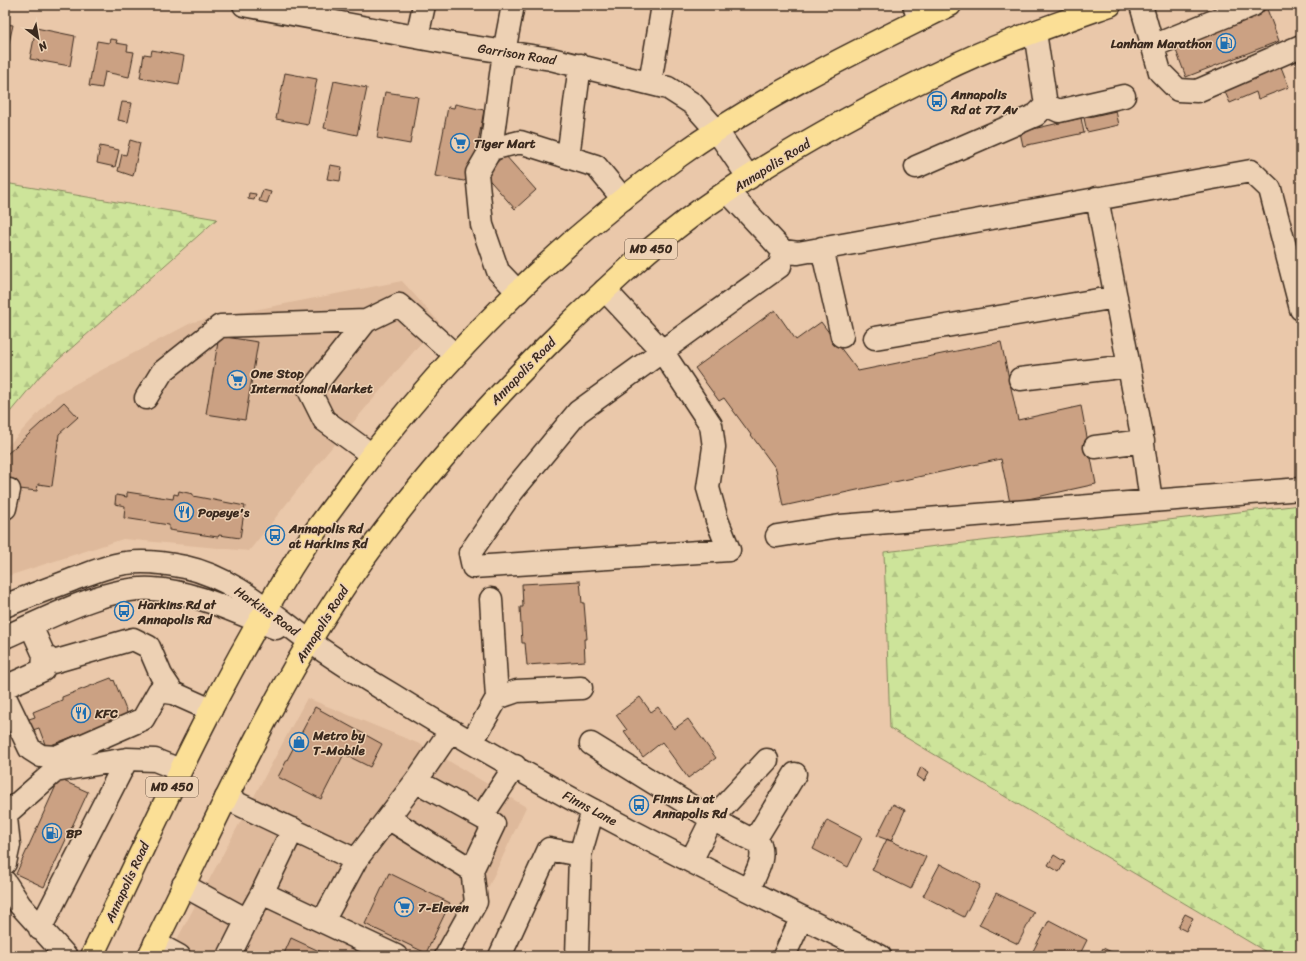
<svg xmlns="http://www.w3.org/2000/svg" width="1306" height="961" font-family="Sriracha,sans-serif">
  <defs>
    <pattern id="forest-firs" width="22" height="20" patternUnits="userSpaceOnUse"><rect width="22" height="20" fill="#cde49a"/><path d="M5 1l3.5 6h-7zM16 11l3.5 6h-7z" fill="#b1c484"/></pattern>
  </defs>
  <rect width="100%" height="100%" fill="#eac8aa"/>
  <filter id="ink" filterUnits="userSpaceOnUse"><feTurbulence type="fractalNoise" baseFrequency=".025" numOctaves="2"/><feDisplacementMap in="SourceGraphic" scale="8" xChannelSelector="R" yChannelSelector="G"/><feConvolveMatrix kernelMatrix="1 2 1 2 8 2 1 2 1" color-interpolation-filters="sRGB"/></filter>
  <g filter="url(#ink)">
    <!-- built -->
    <path fill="#deb99b" d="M402,281L439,322L327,453L249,551L123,539L5,577V449L56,394L193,322Z
      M307,698L422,745L526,807L456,956H168Z"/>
    <!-- forest -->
    <path fill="url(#forest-firs)" stroke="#84875c" d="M5,183L217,219L40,376L5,418Z
      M1301,505V956H1273L890,728L884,552Z"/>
    <!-- building -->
    <path fill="#cba183" stroke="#3b2a1e" d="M1267,9L1279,41L1186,77L1174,45Z
      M5,24L13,25L6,56L5,55Z
      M36,28L75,36L70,66L30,59Z
      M110,39L117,40L116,43L128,45L127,51L134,52L129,77L105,72L102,88L89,86L97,41L109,43Z
      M152,50L184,56L179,85L140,78L144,54L151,55Z
      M1301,58V74L1296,60Z
      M1281,67L1289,87L1258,99L1256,92L1230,103L1224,90Z
      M285,73L317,79L308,125L276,119Z
      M334,81L367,88L357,135L324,128Z
      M385,92L418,97L410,144L377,138Z
      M122,102L132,103L128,122L118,120Z
      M455,104L484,110L472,176L464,181L435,176L448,107L454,108Z
      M1116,111L1119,125L1087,132L1084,118Z
      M1081,118L1084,133L1023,146L1020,132Z
      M130,140L140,143L133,176L118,171L122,154L126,155Z
      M100,146L119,150L115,167L97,163Z
      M505,155L536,190L515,209L484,174Z
      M330,165L342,167L340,181L327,179Z
      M263,190L271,192L267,203L259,201Z
      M249,193L256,194L254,200L248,199Z
      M775,310L796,340L821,322L858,371L1001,342L1018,420L1081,406L1096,484L1010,503L1001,459L783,506L776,469L724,398L719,401L695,368Z
      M219,336L258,342L245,420L206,414Z
      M64,402L78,417L59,434L52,486L38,484L37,491L11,488L5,481V456Z
      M179,491L193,494V496L245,506L240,538L219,535L218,537L169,530V525L124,518L125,506L115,504L116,495L127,497V492L173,499L174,494L178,495Z
      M580,581L582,603H584L587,639H584L585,661L527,665L525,643H522L520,607H523L522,584Z
      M111,678L113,681L114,680L128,715L46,747L39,728L30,731L26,720L35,717L33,712L62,700V697Z
      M640,697L651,712L658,707L674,729L688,719L716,758L688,778L662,742L643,757L624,731L627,730L616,715Z
      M315,707L382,744L370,767L344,754L321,799L278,777Z
      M921,767L929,772L924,781L917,776Z
      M59,779L88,792L44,887L16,874Z
      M893,804L905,810L891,841L877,836Z
      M827,820L862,838L848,867L813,849Z
      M887,839L926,857L911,889L872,870Z
      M1054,855L1065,862L1059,872L1048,865Z
      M940,864L980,885L964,917L923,896Z
      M389,873L450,903L426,953L365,924Z
      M996,893L1034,912L1018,944L979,925Z
      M1185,914L1193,918L1186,931L1178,927Z
      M1049,920L1087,940L1079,956H1043L1033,951Z
      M291,938L330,956H283Z
      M1103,948L1120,956H1099Z"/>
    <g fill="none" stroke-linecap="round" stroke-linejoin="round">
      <defs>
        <path id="minor" d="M244,5L453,44L551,59L668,88L693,104L717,131L749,178
          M914,5L919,20
          M1141,5L1160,72L1178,90L1197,91L1301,46
          M417,37L424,5
          M1153,46L1253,5
          M650,83L663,5
          M1046,105L1059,111L1124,96
          M491,149L504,52L513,5
          M568,157L580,65
          M916,167L1036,115L1046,105L1035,32
          M728,192L783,251L798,253L1251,171L1270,189L1301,309
          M1097,198L1141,430L1151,501
          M822,248L842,336
          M605,290L662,351L711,425L714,447L708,488L717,520L729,550L473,567L470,553L512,492L578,412L780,266L783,251
          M518,292L498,271L482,225L477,173L491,149L520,142L596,166L623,199
          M875,338L1116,297
          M1020,379L1129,366
          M146,398L162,372L220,326L366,321
          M1095,447L1143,441
          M372,455L324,420L310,392L366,321L399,305L455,355
          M5,508L9,490
          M777,536L840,526L1301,489
          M491,599L497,698
          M5,606C28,596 51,588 74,579C91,573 109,565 126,563C146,560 166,563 185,567C232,577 270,612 308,640C334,659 363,677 391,694C548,792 714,874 880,956
          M5,637C46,619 107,586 152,589C194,591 237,613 276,628
          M44,655L53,662L133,639L149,647L161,675L173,693
          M5,687L43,670L44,655L31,626
          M5,697L30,749L41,756L56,757L143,719L159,691L173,693L211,710
          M472,742L497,698L517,691L581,688
          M591,744L712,819L752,840L756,838L795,774
          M226,798L356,860L416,781L451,730
          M5,809L9,845L5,863
          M7,813L55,771L127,759L155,760L180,770
          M482,816L515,766
          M388,818L472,870L494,824L416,781
          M691,861L712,819L767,760
          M5,882L20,905L66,956
          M183,885L247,920L262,893L396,956
          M748,890C756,873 769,855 756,838
          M262,893L293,829
          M323,921L356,860
          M40,929L127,759
          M155,943L179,956
          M229,956L247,920
          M446,956L476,902L472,870
          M500,956L549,849L580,855
          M577,956L580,855L593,810
          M784,956L802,917"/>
        <path id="major" d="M92,956C159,815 223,671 309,540C323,520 338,501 352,481C444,357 554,247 679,156C763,96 857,51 950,5
          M149,956C212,831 267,701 346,584C411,489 488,403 570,323C612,283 655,242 703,208C777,156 858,111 940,72C994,45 1053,25 1110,5"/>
      </defs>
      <!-- minor casing -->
      <use href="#minor" stroke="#3b2a1e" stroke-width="25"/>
      <!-- major casing -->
      <use href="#major" stroke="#3b2a1e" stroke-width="25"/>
      <!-- minor -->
      <use href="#minor" stroke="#edd1b4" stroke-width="22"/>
      <!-- major -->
      <use href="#major" stroke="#fbdf96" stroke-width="22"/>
    </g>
  </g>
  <!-- icons -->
  <defs>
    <symbol id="fuel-ring" viewBox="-11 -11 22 22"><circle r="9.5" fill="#edd1b4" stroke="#1f6fb2" stroke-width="1.5"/><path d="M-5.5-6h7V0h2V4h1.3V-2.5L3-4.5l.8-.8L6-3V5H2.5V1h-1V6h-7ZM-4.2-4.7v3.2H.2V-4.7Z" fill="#1f6fb2"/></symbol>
    <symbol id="bus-ring" viewBox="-11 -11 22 22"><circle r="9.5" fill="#edd1b4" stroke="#1f6fb2" stroke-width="1.5"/><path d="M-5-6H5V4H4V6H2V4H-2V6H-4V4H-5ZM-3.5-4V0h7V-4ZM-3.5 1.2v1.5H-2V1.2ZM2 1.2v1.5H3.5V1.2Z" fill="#1f6fb2"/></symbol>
    <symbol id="supermarket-ring" viewBox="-11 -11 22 22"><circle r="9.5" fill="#edd1b4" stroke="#1f6fb2" stroke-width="1.5"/><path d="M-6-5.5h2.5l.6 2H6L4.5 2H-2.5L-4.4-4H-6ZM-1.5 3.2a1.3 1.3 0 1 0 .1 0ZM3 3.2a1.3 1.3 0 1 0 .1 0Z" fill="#1f6fb2"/></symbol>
    <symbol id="restaurant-ring" viewBox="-11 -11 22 22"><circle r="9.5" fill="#edd1b4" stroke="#1f6fb2" stroke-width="1.5"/><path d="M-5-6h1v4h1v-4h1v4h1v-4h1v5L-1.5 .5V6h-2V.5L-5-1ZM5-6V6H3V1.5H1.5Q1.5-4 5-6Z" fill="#1f6fb2"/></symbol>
    <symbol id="shop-ring" viewBox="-11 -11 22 22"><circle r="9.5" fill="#edd1b4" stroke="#1f6fb2" stroke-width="1.5"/><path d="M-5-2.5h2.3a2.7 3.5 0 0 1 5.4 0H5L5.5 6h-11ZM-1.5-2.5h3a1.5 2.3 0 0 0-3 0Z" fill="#1f6fb2"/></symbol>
  </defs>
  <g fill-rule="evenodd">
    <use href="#fuel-ring" x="1215" y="32" width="22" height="22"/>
    <use href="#bus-ring" x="926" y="90" width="22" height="22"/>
    <use href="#supermarket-ring" x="449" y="132" width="22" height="22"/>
    <use href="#supermarket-ring" x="226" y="369" width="22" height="22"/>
    <use href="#restaurant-ring" x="173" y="501" width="22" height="22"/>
    <use href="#bus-ring" x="264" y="524" width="22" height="22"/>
    <use href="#bus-ring" x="113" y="600" width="22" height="22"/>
    <use href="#restaurant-ring" x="70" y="702" width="22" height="22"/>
    <use href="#shop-ring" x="288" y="731" width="22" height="22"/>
    <use href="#bus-ring" x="628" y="794" width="22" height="22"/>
    <use href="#fuel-ring" x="41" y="822" width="22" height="22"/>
    <use href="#supermarket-ring" x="393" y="896" width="22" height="22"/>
  </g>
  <g text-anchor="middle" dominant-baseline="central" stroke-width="3" stroke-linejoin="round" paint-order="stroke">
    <!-- shield labels -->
    <g fill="#edd1b4" stroke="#705c4b" stroke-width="1">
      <rect x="625" y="239" width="52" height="20" rx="3"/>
      <rect x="146" y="777" width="52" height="20" rx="3"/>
    </g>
    <g font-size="12" font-weight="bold" fill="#3b2a1e">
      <text x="651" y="249">MD 450</text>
      <text x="172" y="787">MD 450</text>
    </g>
    <!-- poi labels -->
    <g font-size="13" font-weight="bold" fill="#3b2a1e" stroke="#edd1b4" text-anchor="start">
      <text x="1212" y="43" text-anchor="end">Lanham Marathon</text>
      <text x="951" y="94">Annapolis<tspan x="951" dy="15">Rd at 77 Av</tspan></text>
      <text x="474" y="143">Tiger Mart</text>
      <text x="251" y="373">One Stop<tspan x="251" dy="15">International Market</tspan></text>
      <text x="198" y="512">Popeye's</text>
      <text x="289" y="528">Annapolis Rd<tspan x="289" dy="15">at Harkins Rd</tspan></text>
      <text x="138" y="604">Harkins Rd at<tspan x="138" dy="15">Annapolis Rd</tspan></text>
      <text x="95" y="713">KFC</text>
      <text x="313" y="735">Metro by<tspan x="313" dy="15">T-Mobile</tspan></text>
      <text x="653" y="798">Finns Ln at<tspan x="653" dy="15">Annapolis Rd</tspan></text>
      <text x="66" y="833">BP</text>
      <text x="418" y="907">7-Eleven</text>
    </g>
    <!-- street labels -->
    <g font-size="13" fill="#3b2a1e" stroke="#edd1b4">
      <text transform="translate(517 54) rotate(9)">Garrison Road</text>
      <text transform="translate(772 165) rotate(-32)">Annapolis Road</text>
      <text transform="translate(523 371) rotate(-46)">Annapolis Road</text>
      <text transform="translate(267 611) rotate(35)">Harkins Road</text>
      <text transform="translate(322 624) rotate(-58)">Annapolis Road</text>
      <text transform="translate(590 808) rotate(28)">Finns Lane</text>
      <text transform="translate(127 882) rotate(-65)">Annapolis Road</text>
    </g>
  </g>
  <!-- margin -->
  <rect width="1306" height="961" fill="none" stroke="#edd1b4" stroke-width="20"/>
  <rect x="10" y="10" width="1286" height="941" fill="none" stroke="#3b2a1e" stroke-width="1.5" filter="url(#ink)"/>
  <!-- north arrow -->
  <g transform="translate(38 38) rotate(149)" stroke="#edd1b4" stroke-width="3" paint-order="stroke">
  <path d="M0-3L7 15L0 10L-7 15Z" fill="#3b2a1e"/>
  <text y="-6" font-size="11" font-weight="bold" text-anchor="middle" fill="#3b2a1e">N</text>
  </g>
</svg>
